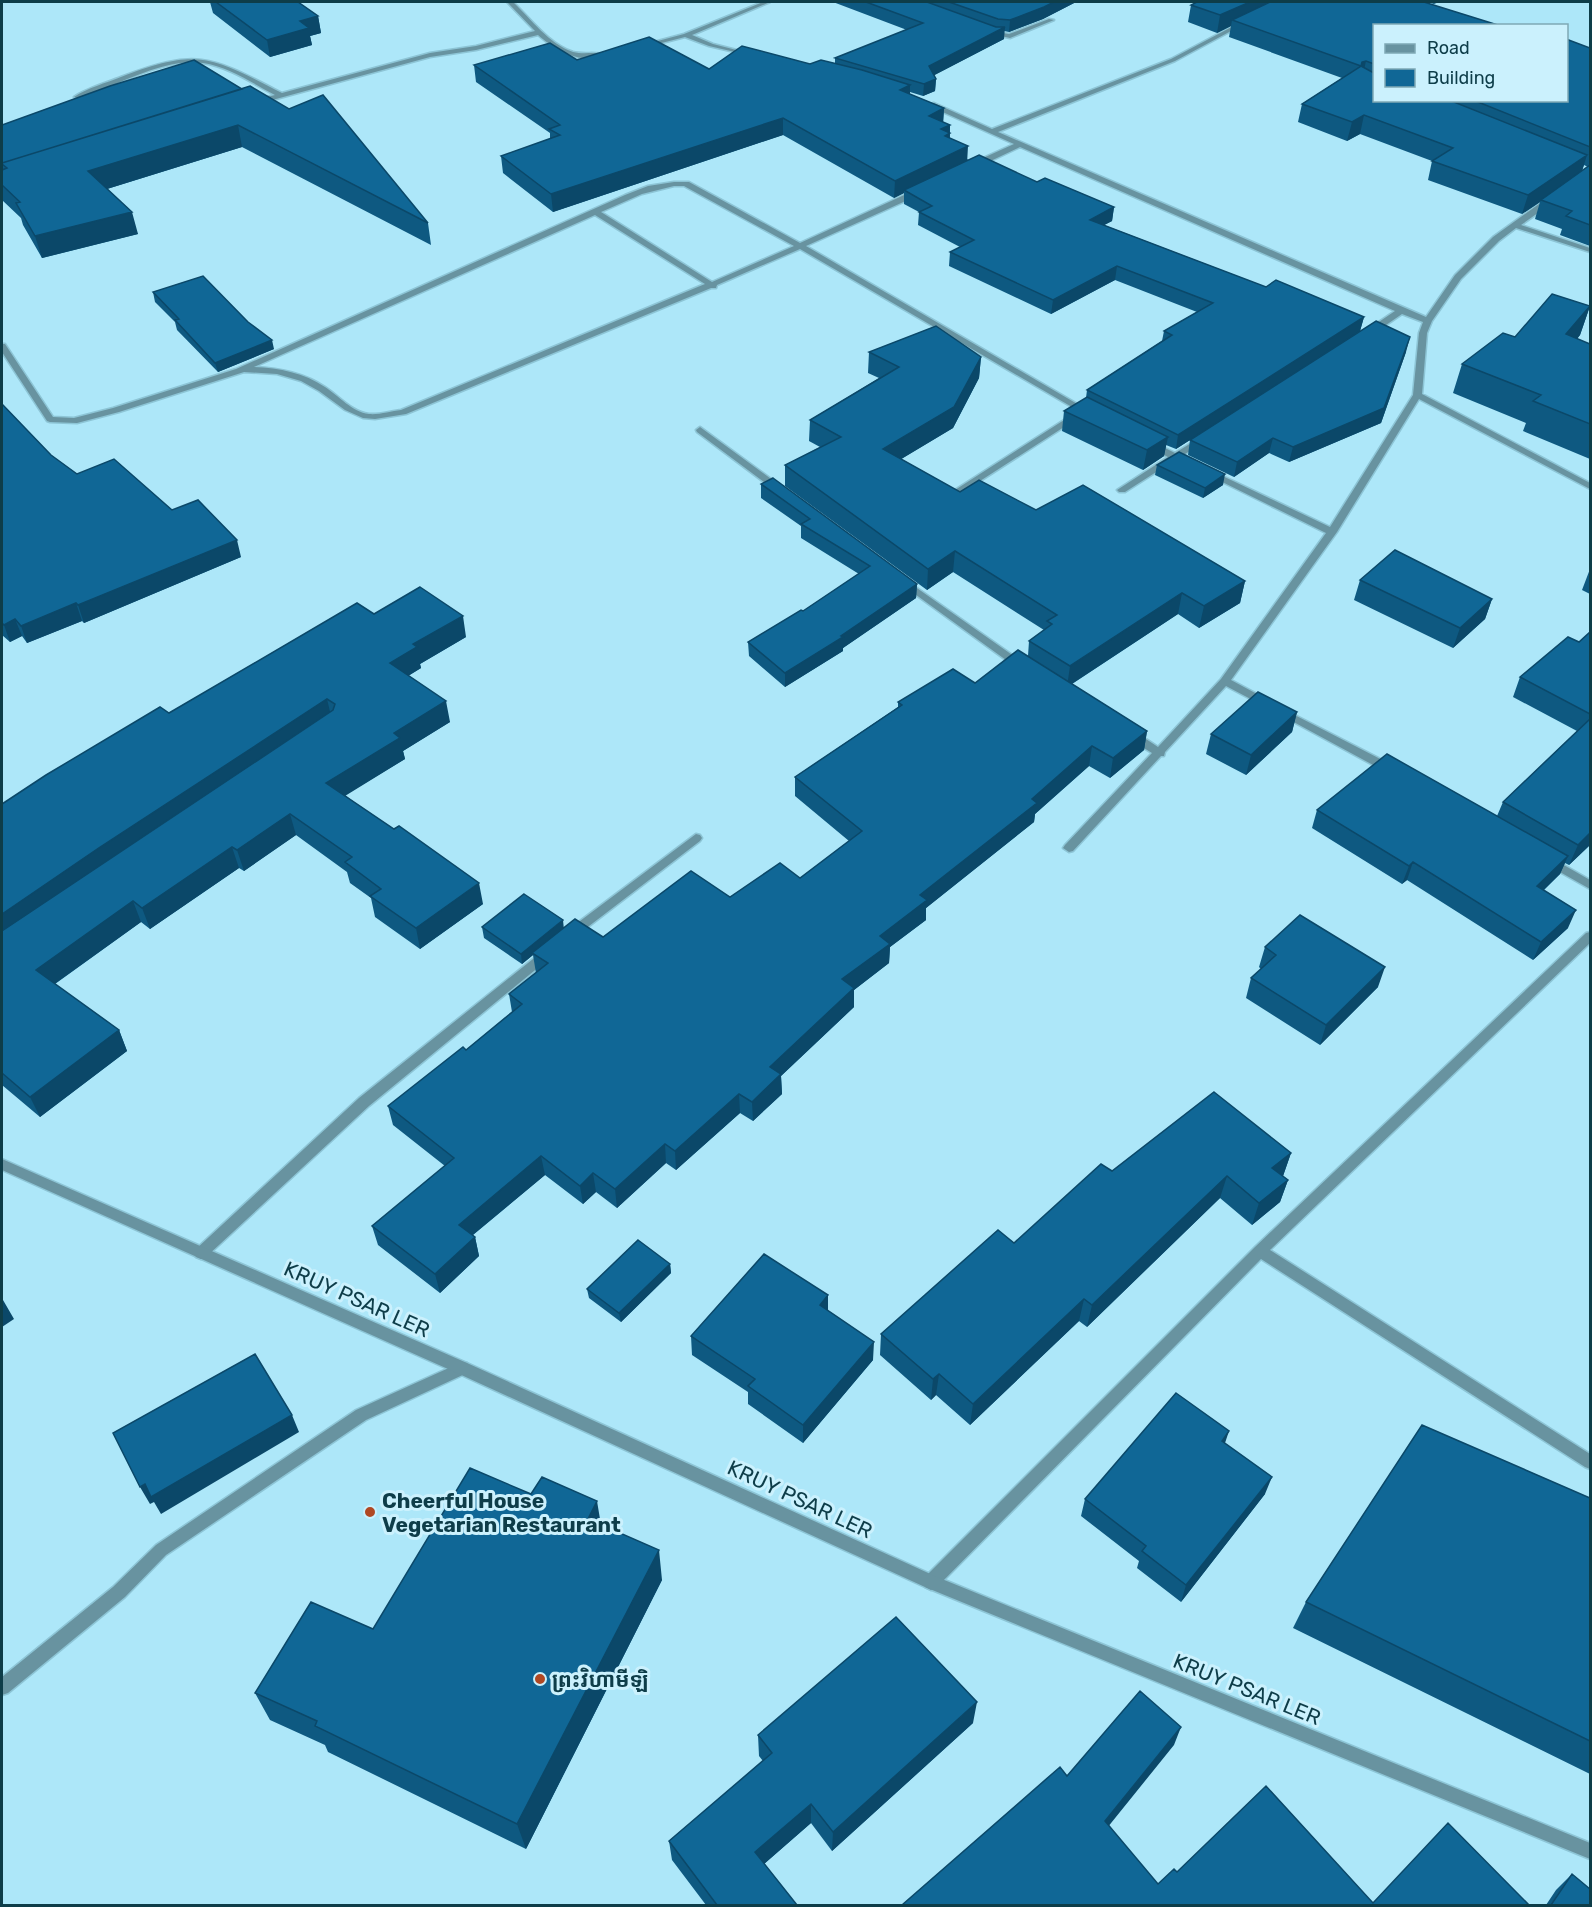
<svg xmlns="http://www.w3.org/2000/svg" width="1592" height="1907" font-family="Rubik,'Noto Sans Khmer',sans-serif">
  <rect width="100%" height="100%" fill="#ade7f9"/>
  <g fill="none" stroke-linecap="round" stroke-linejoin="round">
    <defs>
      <path id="minor" d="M507,2H513C531,19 549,44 573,52C584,55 597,51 605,55C583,66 555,50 538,35L476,50L430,57L254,105H251V101L275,95C252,83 229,67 203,63C166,57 116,85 81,99L74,97C87,88 106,83 121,77C198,47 212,57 282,93L430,53L476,46L535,31Z
        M763,2H770L692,35L713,44L752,54V56L709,46L685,37L642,48L639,46L684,34Z
        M1049,19L1054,20L1010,38L987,33L990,31L1009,34Z
        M1241,22L1246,23L1175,61L998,132L1426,317L1455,275L1493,237L1546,199H1552V203L1521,225L1590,248V252L1516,228L1499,241L1461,279L1432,321L1427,333L1422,394L1590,483V489L1419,399L1337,532L1231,680L1270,701L1271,703L1270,705H1262L1226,686L1165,752L1164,756H1161L1073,851L1069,852L1063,848L1065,845L1152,753L1129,739L1128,736L1129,733H1137L1158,747L1221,679L1326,533L1204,473L1206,471H1212L1330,527L1413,395L1419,333L1423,322L1402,314L1373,334H1367V330L1395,311L1020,147L978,167H972V163L1014,144L927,105L934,103L992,129L1171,59Z
        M674,182H689L800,243L915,190H921V194L806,246L1091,412L1087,415L1084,414L800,249L717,285L716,288H711L406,414L375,419L363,418L345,410L319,391L301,381L277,374L244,372L119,412L77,423L50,422L47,421L2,352V344H5L53,417L74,418L113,408L236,369L625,195L648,186ZM674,186H684L794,246L712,282L601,212L642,194ZM595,215L705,284L401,410C391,411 379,415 369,414C352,412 339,396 325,387C304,373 280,368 254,367Z
        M1075,413L1079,416L1078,418L949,501L946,502L941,499Z
        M700,427L782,487V491H776L697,432L696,430Z
        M1201,437L1206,440L1204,442L1182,456L1189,460V464H1183L1175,460L1125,492H1119L1117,490L1168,457L1147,446V442H1153L1175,453Z
        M904,579L1025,664L1026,666L1025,668H1017L901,584V580Z
        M1281,708L1394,766L1395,769L1390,773L1386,772L1277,713L1276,711L1277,709Z
        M696,834L700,835L702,838L700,841L576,936H568L566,933L568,930Z
        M1548,856L1590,880V889L1544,863L1542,860Z
        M1590,932V943L1270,1250L1590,1454V1469L1585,1467L1261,1259L937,1587L931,1590L925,1587L923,1582L925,1577L1255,1247L1586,933Z
        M547,950L551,951L553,954L551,957L369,1106L206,1257L201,1259L196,1257L194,1253L196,1249L359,1098L543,951Z
        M462,1362L467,1363L469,1368L467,1373L366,1420L166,1555L125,1597L8,1693L2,1695V1677L113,1587L156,1545L356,1410Z"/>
      <path id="tertiary" d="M2,1159L467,1363L937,1577L1590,1843V1859L925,1587L457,1373L2,1170Z"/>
    </defs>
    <!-- minor casing -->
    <use href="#minor" stroke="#8dc5d6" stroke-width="3"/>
    <!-- tertiary casing -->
    <use href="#tertiary" stroke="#8dc5d6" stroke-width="3"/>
    <!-- minor -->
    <use href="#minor" fill="#6893a0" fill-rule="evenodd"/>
    <!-- tertiary -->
    <use href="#tertiary" fill="#6893a0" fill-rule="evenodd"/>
  </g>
  <!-- wall -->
  <path fill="#0e5981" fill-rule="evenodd" d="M210,2H298L318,16L321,33L310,36L312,45L270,57L213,13Z
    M833,2H1076L1043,19L1009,32L1004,31V39L934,75L936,79L935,91L923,96L910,92V94L944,108L943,122L950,125V138L968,160L1037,182L1114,207L1112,221L1104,225L1266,287L1364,317L1360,331L1406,352L1381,423L1289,462L1269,453L1234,477L1188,455L1190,440L1176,449L1166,445L1164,456L1143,470L1062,431L1064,411L1086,398L1087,390L1162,341L1164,331L1197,312L1115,280L1051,314L949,266L950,252L960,247L918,225L919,212L904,204V193L894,198L783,135L553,212L503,173L501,156L550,139V133L476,82L474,65L577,60L709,69L835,63V58L907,30Z
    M1197,2H1439L1434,4L1427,2L1374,26V100H1566L1590,48V246L1560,235L1562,229L1535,219L1540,202L1522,214L1428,180L1432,161L1360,134L1347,141L1298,122L1302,104L1342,78L1229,37L1231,26L1217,33L1188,22L1191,5ZM1584,165L1588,167L1582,171Z
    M194,60L428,223L431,245L242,147L107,189L138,234L42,258L23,225L21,218L2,200V125Z
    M153,292L274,349L218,372L177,330L175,322L155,302Z
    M1590,306L1580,335L1577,339L1590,344V459L1523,431L1526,423L1453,393L1462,364L1515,337Z
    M869,352L981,357L979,378L953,428L901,459L960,492L1036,510L1245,581L1240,603L1199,628L1178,614L1072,684L1147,731L1144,750L1110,778L1089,766L1035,814L1034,822L926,908V920L890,947L889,963L854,990V1007L781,1076L782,1094L753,1121L740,1113L676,1170L666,1163L617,1208L596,1192L583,1204L545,1175L473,1235L475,1237L479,1256L440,1293L378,1245L372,1226L445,1166L393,1125L388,1106L466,1050L512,1012L509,994L536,973L533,955L522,964L484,938L482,927H564L603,937L730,897L800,878L849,841L795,796V777L898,707V702L975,683L1028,656L1029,641L1044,630L953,572L927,590L785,486V465L820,447L809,441L810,420L879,378L868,373Z
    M2,404L51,455L77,474L172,510L241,557L84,623L82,621L27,643L22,636L10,642L2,635Z
    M1157,465L1223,485L1203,498L1155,475Z
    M761,484L917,584L916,598L843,648V651L785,687L749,656L748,642L803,611L859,574L801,538V526L761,498Z
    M1590,569V594L1582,590Z
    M1360,580L1492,599L1485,619L1453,648L1354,600Z
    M374,614L466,637L420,664L421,668L408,676L450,722L403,751L405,759L345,795L483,904L420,949L375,917L371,898L350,883L347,872L296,835L244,871L239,868L150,929L141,922L55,984L119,1030L127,1051L40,1117L2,1085V804L169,713Z
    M1590,632V845L1569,865L1565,863L1560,874L1544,890L1568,928L1533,960L1407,880L1402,884L1312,828L1317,810L1497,816L1503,802L1577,731L1513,697L1520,677L1579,642Z
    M1297,712L1292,732L1246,775L1206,754L1211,734Z
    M1265,947L1378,987L1320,1045L1246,998L1251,978L1261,969L1259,967Z
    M1291,1153L1283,1176L1288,1180L1280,1202L1252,1225L1220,1198L1087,1327L1079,1321L970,1425L936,1395L931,1400L880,1355L881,1334L1014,1243L1112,1171Z
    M670,1264L671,1273L621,1322L589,1298L587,1289Z
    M828,1295V1311L873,1360L803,1443L748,1404V1392L692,1355L691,1336Z
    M1225,1443L1265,1494L1181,1602L1137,1568L1139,1561L1081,1516L1085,1499Z
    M1590,1498V1774L1293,1628L1306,1602Z
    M601,1525L662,1580L526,1849L328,1752L325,1745L270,1720L255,1693L373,1629Z
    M973,1723L832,1851L811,1823L764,1864L797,1905H706L672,1860L669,1841L763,1761L759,1756L758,1735Z
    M1572,1874L1590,1905H1546L1556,1890Z"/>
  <!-- shaded-wall -->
  <path fill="#0b4869" d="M1054,2H1076L1043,19L1009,32L1010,20Z
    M1250,2H1286L1232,20L1231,26L1217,33L1220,15Z
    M318,16L321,33L310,36L312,45L270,57L267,40L300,21Z
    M1005,27L1004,39L929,78V66Z
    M1366,61L1362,79L1358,80L1362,62Z
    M936,79L935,91L923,96L924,84Z
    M910,85V102L900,90Z
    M944,108L943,125L929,116Z
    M1364,115L1360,134L1347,141L1352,122Z
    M783,118V135L553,212L551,194Z
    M238,125L242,147L94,193L88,171Z
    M950,125L949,150L941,129Z
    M968,146L967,164L904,190V193L894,198L895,181Z
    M1587,155L1581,174L1541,200L1540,202L1522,214L1528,195Z
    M1114,207L1112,221L1089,233L1090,220Z
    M132,212L138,234L42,258L35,236Z
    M1117,266L1115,280L1051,314L1053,300Z
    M1590,306L1580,335L1556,364L1566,334Z
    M1364,317L1360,331L1176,449L1178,435Z
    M1410,337L1406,352L1381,423L1289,462L1293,447Z
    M272,340L274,349L218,372L215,363Z
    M981,357L979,378L953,428L883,470V449Z
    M1168,437L1164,456L1143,470L1147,450Z
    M1273,438L1269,453L1234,477L1237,462Z
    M1225,474L1223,485L1203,498L1205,488Z
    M237,540L241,557L84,623L78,605Z
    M955,551L953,572L927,590L928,569Z
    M1245,581L1240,603L1199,628L1204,606Z
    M917,584L916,598L843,648V651L785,687V673Z
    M1182,593L1178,614L1067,687L1070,666Z
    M1492,599L1485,619L1453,648L1460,628Z
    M76,603L82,621L27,643L21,626Z
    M463,616L466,637L420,664L421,668L395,684L390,663L413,644Z
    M15,619L22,636L10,642L4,625Z
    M327,699L332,720L2,942V914L99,848Z
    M446,701L450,722L403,751L405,759L332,804L326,783L394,733Z
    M1297,712L1292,732L1246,775L1251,755Z
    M1147,731L1144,750L1110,778L1113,758Z
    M1092,746L1089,766L1035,814L1034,822L926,908V920L890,947L889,963L854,990V1007L781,1076L782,1094L753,1121L752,1102L770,1067L842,979L880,936L920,895L1032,799Z
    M290,814L296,835L244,871L237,850Z
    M1590,833V845L1569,865L1578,845Z
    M232,847L239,868L150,929L142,908Z
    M1568,856L1560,874L1529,904L1537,886Z
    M1413,862L1407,880L1402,884L1409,866Z
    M479,883L483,904L420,949L416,928Z
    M133,901L141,922L46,990L36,970Z
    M1576,910L1568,928L1533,960L1541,942Z
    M563,920L564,930L532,953L533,955L522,964L521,954Z
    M1385,967L1378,987L1320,1045L1326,1025Z
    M119,1030L127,1051L40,1117L30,1097Z
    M739,1094L740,1113L676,1170L675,1151Z
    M665,1144L666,1163L617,1208L615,1189Z
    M1291,1153L1283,1176L1265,1190L1272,1168Z
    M541,1156L545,1175L463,1243L459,1225Z
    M593,1173L596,1192L583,1204L580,1186Z
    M1227,1176L1220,1198L1087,1327L1092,1305Z
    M1288,1180L1280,1202L1252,1225L1259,1203Z
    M475,1237L479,1256L440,1293L435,1274Z
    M670,1264L671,1273L621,1322L619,1313Z
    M828,1295V1313L820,1305Z
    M1084,1299L1079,1321L970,1425L973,1404Z
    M3,1300L14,1319L2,1327V1301Z
    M874,1342L873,1360L803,1443V1425Z
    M939,1374L936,1395L931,1400L933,1379Z
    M292,1415L299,1432L161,1514L154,1502L150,1504L140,1487Z
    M1229,1431L1223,1449L1222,1441Z
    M1272,1477L1265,1494L1181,1602L1186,1585Z
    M597,1501L602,1531L588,1519Z
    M659,1550L662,1580L526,1849L517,1824Z
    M977,1702L973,1723L832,1851L833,1832Z
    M1181,1727L1174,1745L1099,1838L1105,1821Z
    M811,1804V1823L756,1871L755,1852Z"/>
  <!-- building -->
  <path fill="#106796" stroke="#0b4869" stroke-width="1.5" d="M216,2H298L318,16L300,21L309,28L267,40Z
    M866,2H927L996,27H1005L929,66L936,79L924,84L835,58L923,23Z
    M949,2H1054L1044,7L1010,20L998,19Z
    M1197,2H1250L1220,15L1191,5Z
    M1270,2H1424L1501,26H1374V64L1366,61L1362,62L1361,66L1232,20Z
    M649,37L709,69L742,46L810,64L821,60L862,70L910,85L900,90L944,108L929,116L950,125L941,129L950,133L945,136L968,146L895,181L783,118L551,194L501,156L560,135L549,129L560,125L474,65L550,43L577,60Z
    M1566,39L1590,48V147L1473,100H1566Z
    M194,60L242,89L2,163V125L110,86Z
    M1361,66L1374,73V100H1449L1587,155L1528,195L1432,161L1453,148L1364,115L1352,122L1302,104Z
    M250,86L289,109L323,95L428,223L238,125L88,171L132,212L35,236L16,203L20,202L2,185V170L7,168L2,164V163Z
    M979,155L1037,182L1045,178L1114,207L1090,220L1266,287L1276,280L1364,317L1178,435L1087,390L1172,335L1164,331L1213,303L1117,266L1053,300L950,252L974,240L919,212L932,206L904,190Z
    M1590,165V225L1566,216L1572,211L1541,200Z
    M203,276L248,322L272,340L215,363L175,320L179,319L153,292Z
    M1552,294L1590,306L1566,334L1590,344V424L1533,401L1541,395L1462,364L1503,333L1515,337Z
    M1376,321L1410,337L1384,408L1293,447L1273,438L1237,462L1190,440Z
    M936,326L981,357L954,407L883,449L960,492L979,480L1036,510L1083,485L1245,581L1204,606L1182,593L1070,666L1029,641L1052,624L1047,621L1057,615L955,551L928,569L785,465L841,437L810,420L899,367L869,352Z
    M1087,397L1168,437L1147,450L1064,411Z
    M2,404L51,455L77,474L114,459L172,510L198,500L237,540L78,605L76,603L21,626L15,619L4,625L2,623Z
    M1179,452L1225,474L1205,488L1157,465Z
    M773,478L917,584L841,636L843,637L785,673L748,642L801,610L803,611L870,566L801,524L810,519L761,484Z
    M1395,550L1492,599L1460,628L1360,580Z
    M420,587L463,616L413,644L417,647L390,663L446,701L394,733L400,738L326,783L394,829L399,826L479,883L416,928L370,896L381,889L345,862L352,857L290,814L237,850L232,847L142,908L133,901L36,970L119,1030L30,1097L2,1073V931L333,710L335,704L327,699L99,848L2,914V804L46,775L160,707L169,713L357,603L374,614Z
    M1590,632V714L1520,677L1568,637L1579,642Z
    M1018,650L1147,731L1113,758L1092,746L1032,799L1037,803L920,895L927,900L880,936L890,944L842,979L854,988L770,1067L781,1074L752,1102L739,1094L675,1151L665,1144L615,1189L593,1173L580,1186L541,1156L459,1225L475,1237L435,1274L372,1226L454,1158L388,1106L463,1047L466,1050L522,1004L509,994L548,963L532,953L575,919L603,937L691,871L730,897L780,863L800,878L862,831L795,777L902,705L898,702L953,669L975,683Z
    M1258,692L1297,712L1251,755L1211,734Z
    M1590,719V833L1578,845L1503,802Z
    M1387,754L1568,856L1537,886L1576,910L1541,942L1413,862L1409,866L1317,810Z
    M524,894L563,920L521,954L482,927Z
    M1300,915L1385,967L1326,1025L1251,978L1276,955L1265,947Z
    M1214,1092L1291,1153L1272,1168L1288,1180L1259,1203L1227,1176L1092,1305L1084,1299L973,1404L939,1374L933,1379L881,1334L998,1230L1014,1243L1101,1164L1112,1171Z
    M638,1240L670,1264L619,1313L587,1289Z
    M764,1254L828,1295L820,1305L874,1342L803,1425L748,1386L755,1379L691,1336Z
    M255,1354L292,1415L151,1497L145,1484L140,1487L113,1433Z
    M1176,1393L1229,1431L1222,1441L1272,1477L1186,1585L1142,1551L1146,1546L1085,1499Z
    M1422,1425L1590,1498V1741L1306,1602Z
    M470,1468L531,1494L542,1477L597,1501L588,1519L659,1550L517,1824L315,1726L317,1721L255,1693L311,1602L373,1629Z
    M896,1617L977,1702L833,1832L811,1804L755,1852L797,1905H717L669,1841L772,1753L758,1735Z
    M1140,1691L1181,1727L1105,1821L1158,1884L1174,1869L1177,1872L1266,1786L1373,1903L1448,1823L1529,1905H902L1060,1767L1067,1776Z
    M1572,1874L1590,1889V1905H1551Z"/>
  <!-- markers -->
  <g fill="#af4823" stroke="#cbf1fd" stroke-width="2">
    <circle cx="370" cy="1512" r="6"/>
    <circle cx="540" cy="1679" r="6"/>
  </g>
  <g text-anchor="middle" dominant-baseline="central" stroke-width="6" stroke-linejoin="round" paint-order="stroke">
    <!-- near-street labels -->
    <g font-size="21" fill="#0e3d49" stroke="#cbf1fd">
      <text transform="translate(357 1299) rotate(24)">KRUY PSAR LER</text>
      <text transform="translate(800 1499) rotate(25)">KRUY PSAR LER</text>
      <text transform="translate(1247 1689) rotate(22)">KRUY PSAR LER</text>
    </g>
    <!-- near-poi labels -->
    <g font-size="21" font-weight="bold" fill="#0e3d49" stroke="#cbf1fd" text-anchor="start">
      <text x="382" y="1500">Cheerful House<tspan x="382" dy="24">Vegetarian Restaurant</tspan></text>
      <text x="552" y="1679">ព្រះវិហាមីឡិ</text>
    </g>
  </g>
  <!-- border -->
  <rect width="1592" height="1907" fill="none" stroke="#0e3d49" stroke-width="6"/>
  <!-- legend -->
  <rect x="1373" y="24" width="195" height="78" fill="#cbf1fd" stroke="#7fa9b5" stroke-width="1.5"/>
  <rect x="1385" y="44" width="30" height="9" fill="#6893a0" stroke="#7fa9b5" stroke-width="1.5"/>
  <text x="1427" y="54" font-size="18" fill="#0e3d49">Road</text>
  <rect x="1385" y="69" width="30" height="18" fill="#106796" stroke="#7fa9b5" stroke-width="1.5"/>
  <text x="1427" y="84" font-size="18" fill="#0e3d49">Building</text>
</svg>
